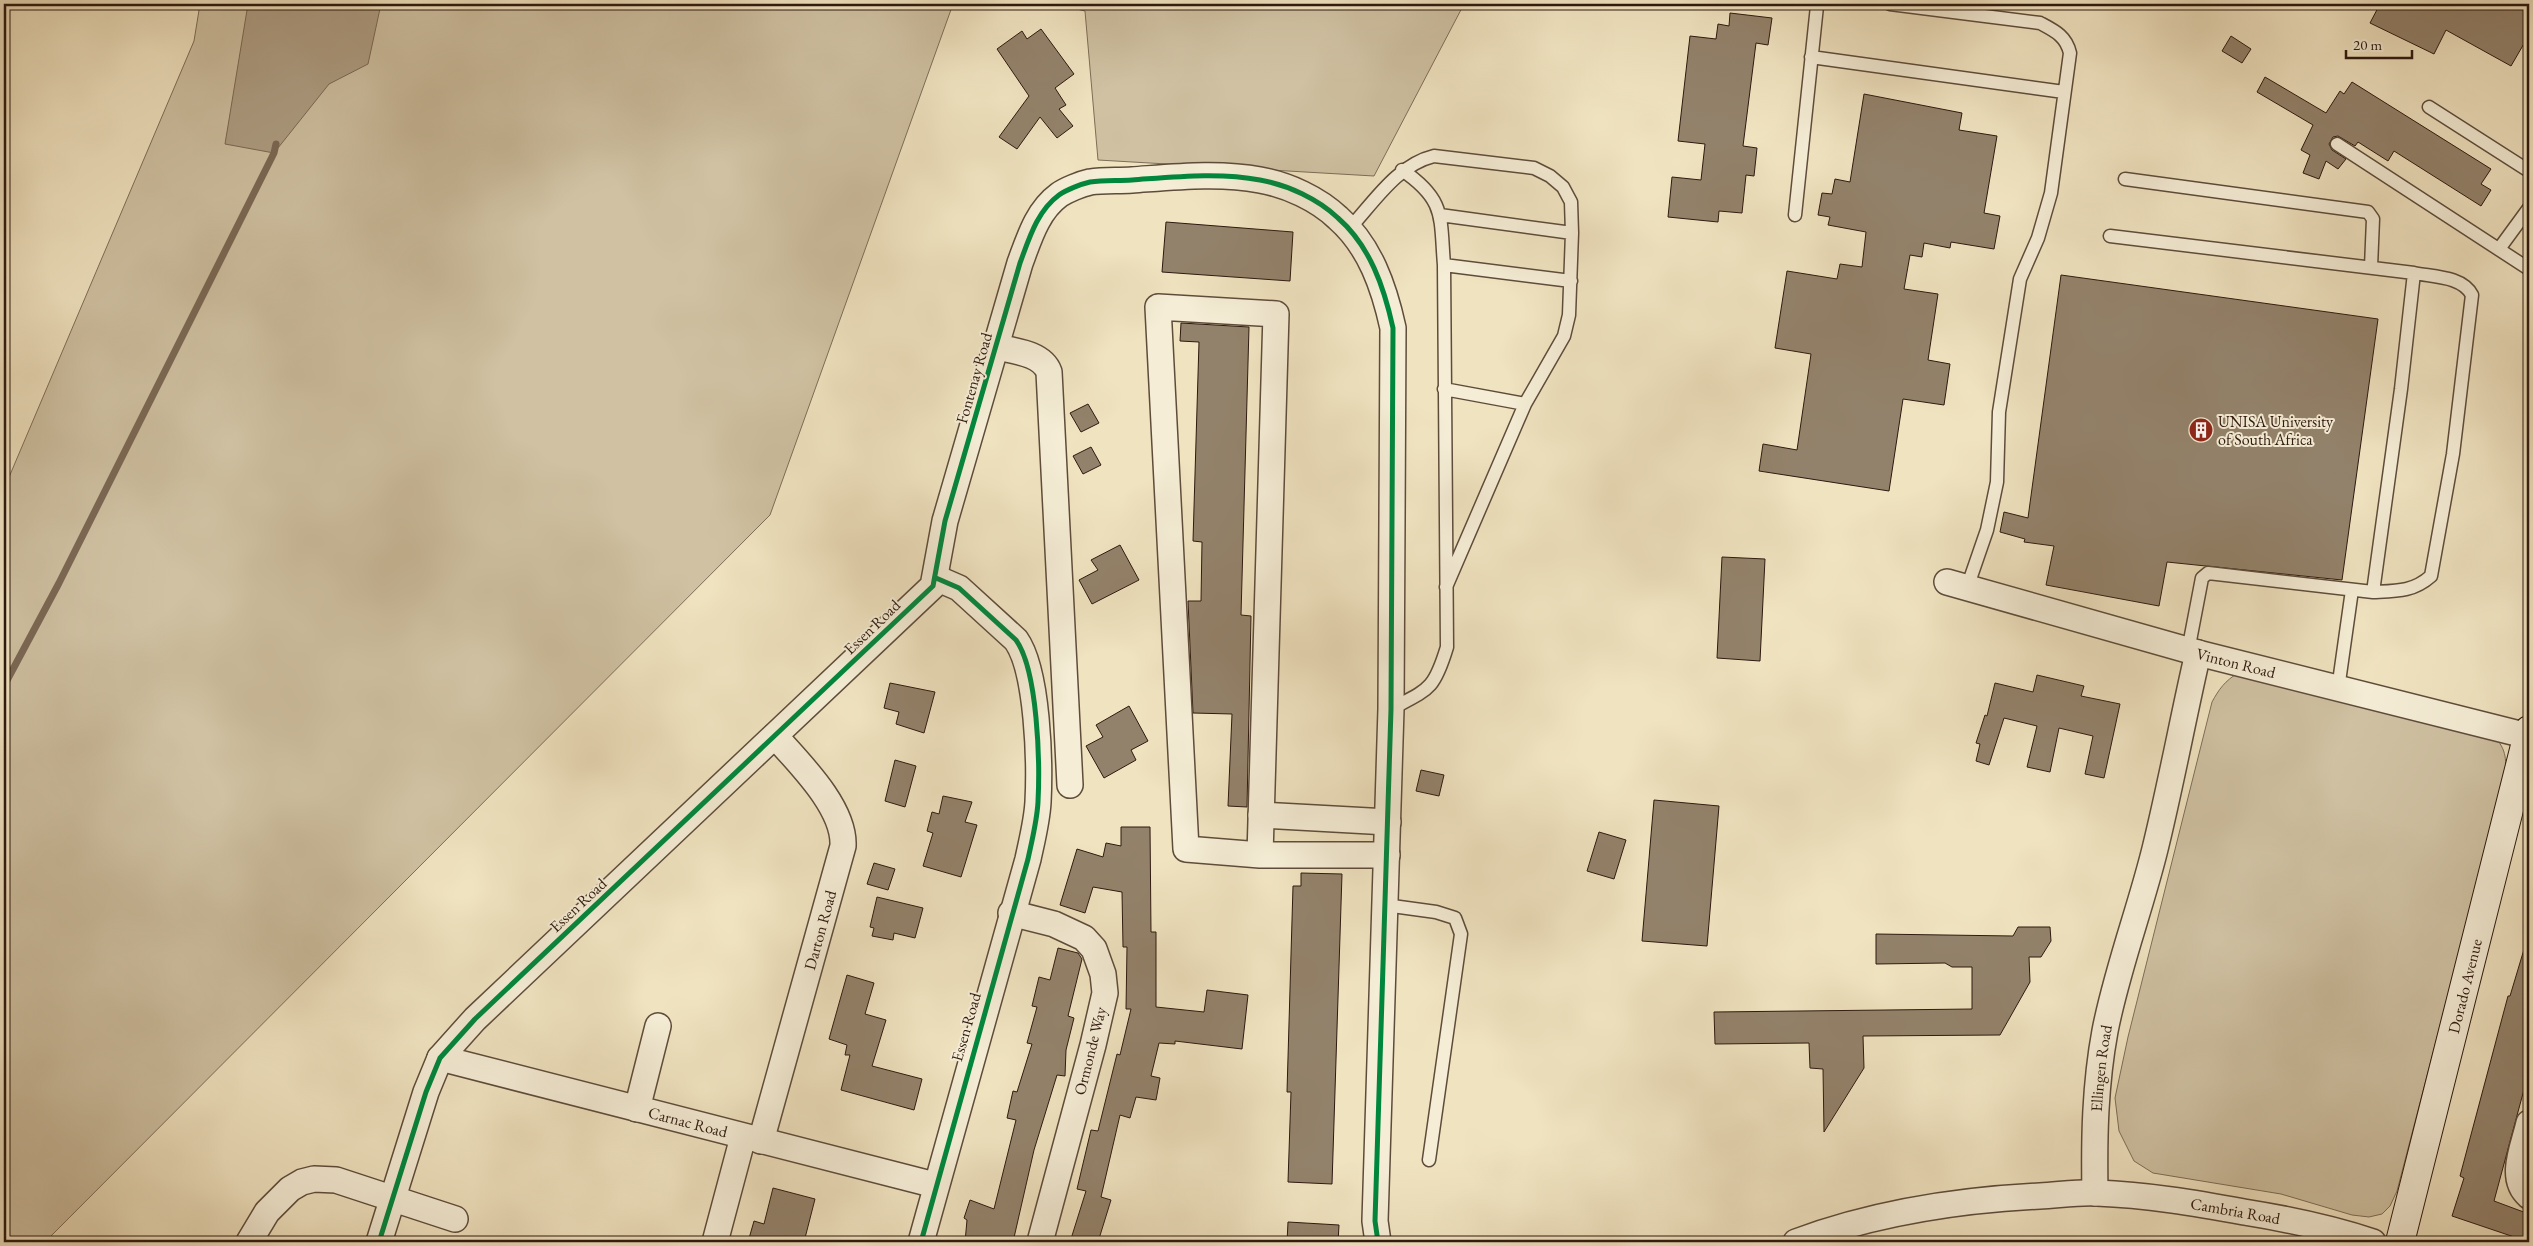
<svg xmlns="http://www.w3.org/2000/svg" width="2533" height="1246" font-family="'EB Garamond',serif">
  <rect width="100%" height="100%" fill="#f0e3c0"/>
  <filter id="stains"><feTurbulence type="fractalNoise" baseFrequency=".004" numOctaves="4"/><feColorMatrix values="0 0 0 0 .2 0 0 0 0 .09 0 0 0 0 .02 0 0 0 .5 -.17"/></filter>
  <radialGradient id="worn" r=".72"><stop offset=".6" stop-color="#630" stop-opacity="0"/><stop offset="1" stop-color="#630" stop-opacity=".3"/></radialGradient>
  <!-- green -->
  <path fill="#cfc1a2" stroke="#7e6d58" d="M200,4H953L770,515L45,1242H4V489L194,41Z
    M1056,4H1464L1374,176L1098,160L1085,11Z
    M2238,673L2494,736C2507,750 2507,761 2504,780L2397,1191L2390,1206L2382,1214L2369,1217L2352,1215L2281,1194L2153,1173L2134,1161L2119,1131L2115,1098L2128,1037L2212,702C2219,689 2225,681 2238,673Z"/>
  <!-- water -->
  <path fill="#ae9e84" stroke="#7b6955" d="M248,4H381L368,64L329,84L274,153L225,144Z"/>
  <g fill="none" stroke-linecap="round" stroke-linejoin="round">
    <!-- stream -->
    <path stroke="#7b6955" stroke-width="7" d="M4,686L59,583L274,153L276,144"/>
  </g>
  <!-- building -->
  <path fill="#93826b" stroke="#2e190f" d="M2380,4H2511L2529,13V35L2511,66L2446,30L2434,54L2370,23Z
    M1730,13L1772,18L1768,45L1756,43L1743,146L1757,148L1754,176L1746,175L1742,213L1719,211L1718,222L1668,217L1672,177L1701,180L1705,144L1678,141L1690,36L1716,39L1718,24L1729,26Z
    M1041,29L1074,74L1055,88L1066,105L1059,109L1073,126L1057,138L1040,117L1017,149L999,137L1029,96L997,49L1022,31L1027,39Z
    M2231,36L2251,49L2242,63L2222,51Z
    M2265,77L2326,113L2340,91L2344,94L2352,82L2491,169L2481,184L2491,190L2481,206L2394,151L2388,161L2358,142L2355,146L2338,136L2333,137L2329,144L2332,150L2346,159L2338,169L2326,161L2319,179L2303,173L2310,155L2301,150L2313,125L2257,92Z
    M1864,94L1962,113L1959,130L1997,136L1984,213L2000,216L1994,249L1951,242L1950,248L1924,243L1922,257L1910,255L1904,289L1938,294L1928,360L1950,364L1944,405L1903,399L1889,491L1759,471L1763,444L1797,450L1811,354L1775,348L1787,271L1837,279L1840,264L1862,267L1866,232L1828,225L1830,217L1818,215L1822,193L1832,194L1835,179L1850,182Z
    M1166,222L1293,232L1290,281L1162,272Z
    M2061,275L2378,319L2342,580L2167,562L2159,606L2046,585L2054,546L2024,542L2025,539L2000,532L2004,512L2028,518Z
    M1181,323L1249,327L1241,615L1251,616L1247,807L1228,806L1232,714L1193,713L1188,601H1201L1202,542L1193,541L1199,342L1180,341Z
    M1088,404L1099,423L1081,432L1070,413Z
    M1091,447L1101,465L1083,474L1073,456Z
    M1120,545L1139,580L1092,604L1079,580L1098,570L1091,560Z
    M1722,557L1765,559L1760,661L1717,658Z
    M2037,675L2084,686L2081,696L2120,704L2104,778L2085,774L2093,736L2059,728L2050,772L2027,767L2037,726L2004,718L1989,765L1976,761L1980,744L1976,743L1985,715L1987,716L1995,683L2033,692Z
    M890,683L935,692L924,733L896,724L899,712L884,708Z
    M1129,706L1148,741L1131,750L1136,760L1104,778L1086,746L1103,737L1096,725Z
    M895,760L916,766L905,807L885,801Z
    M1421,770L1444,775L1439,796L1416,791Z
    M943,796L972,802L965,822L977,825L961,877L923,866L933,833L927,831L932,812L939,814Z
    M1654,800L1719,806L1707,946L1642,941Z
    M1121,827H1150L1151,932H1156V1007L1204,1012L1207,990L1248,995L1242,1049L1175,1041V1044L1159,1043L1151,1076L1160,1078L1156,1100L1136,1097L1130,1118L1120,1115L1101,1197L1111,1200L1098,1242H1070L1086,1191L1077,1189L1091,1130L1098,1131L1117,1054L1120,1055L1131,1009H1126L1127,947H1123L1122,892L1093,887L1085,913L1060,905L1077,849L1103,857L1106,843L1121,846Z
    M1599,832L1626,840L1614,879L1587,871Z
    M874,863L895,869L888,890L867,884Z
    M1301,873L1342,874L1332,1184L1288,1182L1291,1092H1287L1293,886H1301Z
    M877,897L923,908L915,938L894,933L893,940L872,936L874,928L870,927Z
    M2018,927H2050L2051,941L2041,957H2029L2030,982L2000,1035L1863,1036L1864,1068L1824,1132L1823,1069L1810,1068L1809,1043L1715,1044L1714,1012L1972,1009V967H1952L1945,963L1876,964V934L2013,936Z
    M2525,946H2529V1071L2494,1201L2529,1214V1242L2452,1216L2464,1178L2460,1176L2508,996H2510Z
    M1058,948L1078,953L1082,959L1068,1016L1074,1018L1066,1050L1065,1076L1057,1075L1034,1150L1013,1242H965L967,1220L964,1218L970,1200L994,1209L1016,1120L1007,1118L1013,1091L1017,1092L1032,1044L1027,1043L1037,1007L1032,1006L1039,977L1050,980Z
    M847,975L874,983L865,1014L886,1020L872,1066L922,1079L914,1110L841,1090L850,1055H845L847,1045L829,1039Z
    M773,1188L815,1199L804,1242H748L754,1221L764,1224Z
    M1288,1222L1339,1225L1338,1242H1287Z"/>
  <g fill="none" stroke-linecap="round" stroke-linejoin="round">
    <defs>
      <path id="lane" d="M1890,4L2040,23C2055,31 2066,36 2070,53L2051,193L2038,238L2020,279L1999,412L1997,482L1987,530L1967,588
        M1811,57L2064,92
        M2429,107L2529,171
        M2337,144L2529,269
        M2125,179L2368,212L2373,219L2371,267
        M1440,215L1572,233
        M1795,215L1817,6L1820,4
        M1349,229C1374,202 1397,165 1434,156L1534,168L1550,176L1563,187L1571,202L1572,233L1569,315L1564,336L1525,404L1446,587
        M2110,236L2414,273L2401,389L2373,592L2208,573L2202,578L2188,651
        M2499,249L2529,208
        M1444,265L1571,281
        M1444,389L1525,404
        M2373,592C2396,591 2413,592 2431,576L2453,454L2472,295C2462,276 2433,277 2414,273
        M2338,689L2352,590
        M1391,709C1429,689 1434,690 1447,647L1444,265C1440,217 1446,200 1402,170
        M1385,905L1436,912L1455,918L1461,934L1429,1160"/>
      <g id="street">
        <path d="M996,347C1014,351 1042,353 1049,372L1070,785"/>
        <path id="s1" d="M1947,582L2198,653L2528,736"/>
        <path d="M1261,815L1388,822"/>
        <path d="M1260,855L1276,314L1158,307L1186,849L1260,855H1387"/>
        <path d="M1011,913L1054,924L1084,938L1094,949L1103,974L1105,993L1093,1045L1040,1242"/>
        <path id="s2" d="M440,1058L935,1185"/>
        <path d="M637,1109L658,1026"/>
        <path d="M2529,1123C2524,1146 2508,1178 2529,1196"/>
        <path id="s3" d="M761,1141L843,846C845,808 800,764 775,736"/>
        <path id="s4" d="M2095,1193C2094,1138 2095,1085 2105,1031C2117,969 2140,910 2155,849C2171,784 2183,718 2198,653"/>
        <path d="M249,1242L267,1212L290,1189L302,1182L314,1179L336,1180L455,1219"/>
        <path d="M379,1242L426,1092L440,1058L475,1019L933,586L945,521L1020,263C1029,239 1037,211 1059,195C1066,190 1081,184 1090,182C1104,180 1118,181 1132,180C1174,177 1219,172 1260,180C1288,185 1318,199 1338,218C1370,246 1384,287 1393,328L1391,709L1375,1221L1378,1242"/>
        <path d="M715,1242L743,1137"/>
        <path d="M921,1242L1028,859C1032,840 1037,821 1038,802C1040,763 1038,671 1016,640L959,588L936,578"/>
        <path id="s5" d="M1796,1242C1874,1213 1958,1200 2040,1196C2059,1195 2079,1192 2097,1193C2147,1195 2195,1203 2244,1212C2288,1219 2331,1228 2373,1242"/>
      </g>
      <g id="secondary">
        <path id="s6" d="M2400,1242L2529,730"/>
      </g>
    </defs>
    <!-- lane casing -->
    <use href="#lane" stroke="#5e4c3b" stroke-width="15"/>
    <!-- street casing -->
    <use href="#street" stroke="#5e4c3b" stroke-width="28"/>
    <!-- secondary casing -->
    <use href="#secondary" stroke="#2e190f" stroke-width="30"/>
    <!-- lane -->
    <use href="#lane" stroke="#f5edd6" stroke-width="12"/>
    <!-- street -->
    <use href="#street" stroke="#f5edd6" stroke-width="25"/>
    <!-- secondary -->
    <use href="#secondary" stroke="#f5edd6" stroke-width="28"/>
    <defs>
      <path id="cycleway" d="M379,1242L426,1092L440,1058L475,1019L933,586L945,521L1020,263C1029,239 1037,211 1059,195C1066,190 1081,184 1090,182C1104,180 1118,181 1132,180C1174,177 1219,172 1260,180C1288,185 1318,199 1338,218C1370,246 1384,287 1393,328L1391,709L1375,1221L1378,1242
        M921,1242L1028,859C1032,840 1037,821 1038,802C1040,763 1038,671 1016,640L959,588L936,578"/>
    </defs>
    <!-- cycleway casing -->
    <use href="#cycleway" stroke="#f5edd6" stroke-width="8"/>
    <!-- cycleway -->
    <use href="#cycleway" stroke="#00873e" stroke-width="5"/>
  </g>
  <!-- icons -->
  <defs>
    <symbol id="building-disc" viewBox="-11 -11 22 22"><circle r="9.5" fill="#8f2418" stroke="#f5edd6"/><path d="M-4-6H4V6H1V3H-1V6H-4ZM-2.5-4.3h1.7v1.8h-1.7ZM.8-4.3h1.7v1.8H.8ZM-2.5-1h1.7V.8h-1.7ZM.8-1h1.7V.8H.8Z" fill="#fff"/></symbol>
  </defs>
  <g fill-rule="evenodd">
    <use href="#building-disc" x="2187" y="416" width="28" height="28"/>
  </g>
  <g text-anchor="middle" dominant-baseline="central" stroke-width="4" stroke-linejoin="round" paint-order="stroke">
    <!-- street labels -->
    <g font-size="16" fill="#2e190f" stroke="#f5edd6">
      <text transform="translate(974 378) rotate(-74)">Fontenay Road</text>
      <text transform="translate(872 627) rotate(-44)">Essen Road</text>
      <text stroke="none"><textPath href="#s1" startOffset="300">Vinton Road</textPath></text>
      <text transform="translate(578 905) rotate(-43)">Essen Road</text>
      <text stroke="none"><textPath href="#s3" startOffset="219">Darton Road</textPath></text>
      <text stroke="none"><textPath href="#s6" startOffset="264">Dorado Avenue</textPath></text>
      <text transform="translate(966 1027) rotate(-74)">Essen Road</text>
      <text transform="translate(1090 1051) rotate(-76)">Ormonde Way</text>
      <text stroke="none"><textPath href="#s4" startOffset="125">Ellingen Road</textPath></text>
      <text stroke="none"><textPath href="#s2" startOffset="256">Carnac Road</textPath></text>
      <text stroke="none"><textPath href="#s5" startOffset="446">Cambria Road</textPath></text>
    </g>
    <!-- poi labels -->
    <g font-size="16" fill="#2e190f" stroke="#f5edd6" text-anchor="start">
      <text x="2218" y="421">UNISA University<tspan x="2218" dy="18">of South Africa</tspan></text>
    </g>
  </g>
  <!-- margin -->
  <rect width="2533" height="1246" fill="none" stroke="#f0e3c0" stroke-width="20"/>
  <rect x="5" y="5" width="2523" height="1236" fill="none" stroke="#2e190f" stroke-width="2.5"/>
  <rect x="10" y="10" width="2513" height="1226" fill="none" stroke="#2e190f"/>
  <!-- scale -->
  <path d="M2346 50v8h66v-8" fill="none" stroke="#2e190f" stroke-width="2.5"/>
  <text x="2353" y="50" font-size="15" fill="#2e190f" stroke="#f5edd6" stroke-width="4" paint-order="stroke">20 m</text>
  <rect width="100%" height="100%" filter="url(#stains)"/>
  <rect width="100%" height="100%" fill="url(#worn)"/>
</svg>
